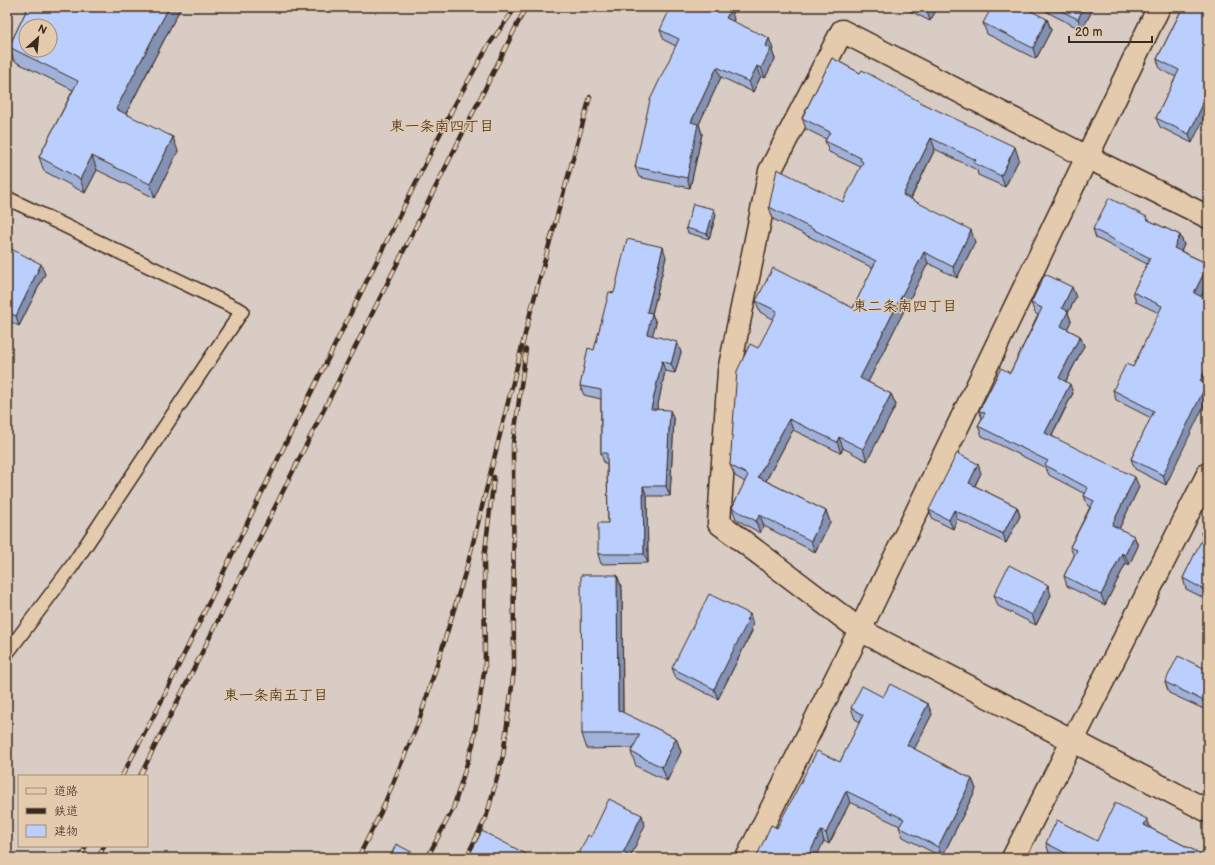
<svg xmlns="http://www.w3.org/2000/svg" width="1215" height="865" font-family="'Balsamiq Sans','Klee One',sans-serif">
  <rect width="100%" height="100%" fill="#d8ccc5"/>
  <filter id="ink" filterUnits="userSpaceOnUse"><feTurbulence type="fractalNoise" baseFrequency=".025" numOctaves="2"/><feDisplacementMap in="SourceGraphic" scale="8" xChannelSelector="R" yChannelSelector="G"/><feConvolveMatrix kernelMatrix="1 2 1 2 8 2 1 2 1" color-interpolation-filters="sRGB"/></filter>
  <g filter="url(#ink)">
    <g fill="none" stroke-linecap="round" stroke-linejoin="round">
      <defs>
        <path id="lane" d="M7,198L242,311L72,566L7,653"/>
        <path id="street" d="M1087,157L842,31L770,171L729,371L719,523L860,630L1208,811"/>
        <path id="secondary" d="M1087,157L1208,217
          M747,858L860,630L1159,7
          M1013,858L1208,474"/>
      </defs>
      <!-- lane casing -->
      <use href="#lane" stroke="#3b2a1e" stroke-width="16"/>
      <!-- street casing -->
      <use href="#street" stroke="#3b2a1e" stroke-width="25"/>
      <!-- secondary casing -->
      <use href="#secondary" stroke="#3b2a1e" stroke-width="25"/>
      <!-- lane -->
      <use href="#lane" stroke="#e5cbad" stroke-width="13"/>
      <!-- street -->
      <use href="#street" stroke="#e5cbad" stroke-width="22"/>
      <!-- secondary -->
      <use href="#secondary" stroke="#e5cbad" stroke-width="22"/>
      <defs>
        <path id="rail" d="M122,776L162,700L278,459L454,106L488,46L516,7
          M140,776L526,7
          M80,858L86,846
          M98,858L104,846
          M358,858L381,812L419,721L442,649L468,563L531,310L590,97
          M427,858L453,809L473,744L485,666L484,559L494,477
          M466,858L486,818L503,756L514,670L513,444L526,349"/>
      </defs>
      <!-- rail casing -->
      <use href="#rail" stroke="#3b2a1e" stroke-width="4.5"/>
      <!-- rail -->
      <use href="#rail" stroke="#e5cbad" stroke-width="3" stroke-dasharray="9" stroke-linecap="butt"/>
    </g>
    <!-- wall -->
    <path fill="#a1b2da" stroke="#3b2a1e" d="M23,7H181L126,114L178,151L155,198L97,170L85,193L44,171L39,157L73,90L14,61L9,47L27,9Z
      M902,7H938L930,21Z
      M1045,7H1094L1082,30L1047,12Z
      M1183,7L1192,143L1160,127L1156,118L1176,77L1160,69L1157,59Z
      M734,19L733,21L773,49L772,51L775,59L765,78L761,76L753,92L721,77L699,124L702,134L690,188L639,177L635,167L676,46L664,40L660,30Z
      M1047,19L1051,30L1036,59L987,34L983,23Z
      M832,58L1019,159L1005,187L978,175L977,170L935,149L911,199L975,242L957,278L928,263L868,382L891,394L896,405L867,461L843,448L841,453L793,430L766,481L826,511L830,522L815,552L764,526L760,533L736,519L732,508L745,482L735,476L730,465L773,319L760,312L756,301L853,308L873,268L773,219L769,207L843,202L861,167L829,152L825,141L826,139L806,129L802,118Z
      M716,215L709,239L688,233L686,228Z
      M1148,220L1180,235L1184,245L1181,251L1208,264V282L1201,297L1206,386L1166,485L1135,469L1131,459L1151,418L1116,400L1113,390L1133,367L1159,313L1136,302L1133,292L1147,264L1096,238L1093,229Z
      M7,247L45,274L19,326L7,320Z
      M666,257L652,314L656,323L652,335L681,352L675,373L665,371L657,409L674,420L670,496H647L648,563L601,564L598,554L608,523L607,463H604L601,453V399L584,395L580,386L594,350L614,293Z
      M1076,297L1068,313L1071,321L1067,329L1080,336L1084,346L1066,381L1073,393L1052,436L1139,487L1119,529L1134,536L1138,546L1129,565L1126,563L1105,605L1067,586L1064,576L1074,556L1070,547L1090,507L1088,506L1084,496L1085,494L1049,475L1046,468L982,436L978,426L982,418L979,411L1010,373L1038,315L1035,313L1031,303Z
      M981,473L975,486L1017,507L1020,516L1006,543L957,519L953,529L933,519L929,510Z
      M1208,520V600L1186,589L1183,578L1203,539L1201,533Z
      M617,575L622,589L623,713L676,738L681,752L667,781L636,766L631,752L633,748L587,749L582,734Z
      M994,595H1051L1036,625L998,606Z
      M753,624L751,629L752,631L718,699L676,678L672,668Z
      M1208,670V711L1169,693L1165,682Z
      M883,697L932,714L914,749L972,779L976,789L942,857L903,837L899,827L900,826L850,802L829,844L824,841L777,828L840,762L860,722L855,719L851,708Z
      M1147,819L1150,828L1201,854L1208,858H1060L1049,853L1046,843L1097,841Z"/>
    <!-- shaded-wall -->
    <path fill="#8391b2" stroke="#3b2a1e" d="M169,7H181L121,123L116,109Z
      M929,7H938L930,21L927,11Z
      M1084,7H1094L1082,30L1078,19Z
      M731,9L734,19L730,28L726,18Z
      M1047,19L1051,30L1036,59L1033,48Z
      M769,38L773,49L772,51L775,59L765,78L761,68L766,46Z
      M757,66L761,76L753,92L749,82Z
      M717,67L721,77L699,124L702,134L690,188L687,178L691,122Z
      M1208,93V110L1192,143L1189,134Z
      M173,137L178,151L155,198L150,184Z
      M931,138L935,149L907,206L903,195Z
      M1015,147L1019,159L1005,187L1001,176Z
      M92,156L97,170L85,193L80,179Z
      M714,209L716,215L709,239L707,234Z
      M971,230L975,242L957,278L953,267Z
      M1180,235L1184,245L1178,257L1174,248Z
      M663,247L666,257L652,314L656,323L650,344L647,334V312Z
      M924,252L928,263L864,390L860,378Z
      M41,264L45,274L19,326L16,316Z
      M1208,265V282L1198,303L1194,293Z
      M1072,287L1076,297L1068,313L1071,321L1064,336L1061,326L1062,308Z
      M1080,336L1084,346L1062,388L1059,378Z
      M677,342L681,352L675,373L671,364Z
      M662,361L665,371L655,419L651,409Z
      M1208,365V382L1206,386L1208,391V397L1166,485L1163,475L1200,381Z
      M1070,384L1073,393L1048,442L1045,433Z
      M891,394L896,405L867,461L863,449Z
      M670,410L674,420L670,496L666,486Z
      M789,419L793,430L762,488L758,477Z
      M839,437L843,448L841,453L837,442Z
      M978,464L981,473L972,491L969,483Z
      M1135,477L1139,487L1116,535L1112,525Z
      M643,486L647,496L648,563L644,554Z
      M1017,507L1020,516L1006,543L1003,534Z
      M954,510L957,519L953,529L949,520Z
      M826,511L830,522L815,552L811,541Z
      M760,515L764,526L760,533L756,521Z
      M1134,536L1138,546L1129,565L1125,555Z
      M1122,553L1126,563L1105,605L1101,595Z
      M617,575L622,589L623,724L618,710Z
      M1048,585L1051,595L1036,625L1032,615Z
      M750,614L753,624L751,629L752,631L718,699L714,689Z
      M928,704L932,714L911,756L907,745Z
      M676,738L681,752L667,781L662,767Z
      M972,779L976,789L942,857L938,847Z
      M846,791L850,802L829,844L826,833Z
      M642,815L645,825L630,858H625L623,853Z
      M1147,819L1151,829L1144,825Z
      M821,831L824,841L816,858H807Z"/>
    <!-- building -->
    <path fill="#bbcffe" stroke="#3b2a1e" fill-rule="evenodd" d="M28,7H169L116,109L173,137L150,184L92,156L80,179L39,157L78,81L9,47ZM26,26H50V50H26Z
      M671,7H726L731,9L726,18L769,38L766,46L771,49L761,68L757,66L749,82L717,67L691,122L698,124L687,178L635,167L650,100L679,39L660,30Z
      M919,7H929L927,11Z
      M992,7H1023L1047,19L1033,48L983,23Z
      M1053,7H1084L1078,19Z
      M1183,7H1208V93L1189,134L1156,118L1179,70L1157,59Z
      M832,58L860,73L862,70L924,104L1015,147L1001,176L974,163L976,160L931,138L903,195L971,230L953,267L924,252L860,378L891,394L863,449L839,437L837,442L789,419L758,477L826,511L811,541L760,515L756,521L732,508L748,475L730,465L737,371L750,344L758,348L777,311L756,301L773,268L853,308L876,261L769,207L777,169L843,202L863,162L860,160L861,158L825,141L830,132L802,118Z
      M1109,198L1147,217L1146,219L1180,235L1174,248L1208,264V265L1194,293L1208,300V365L1200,381L1206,385L1163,475L1131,459L1154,411L1113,390L1126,364L1133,367L1162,306L1133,292L1150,258L1093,229Z
      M693,204L714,209L707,234L686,228Z
      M627,239L663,247L647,312L652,313L647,334L677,342L671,364L662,361L651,409L670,410L666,486H643L644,554H598V523H608L607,453H601V390L580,386L588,348L594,350L609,292L614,293Z
      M7,247L41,264L16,316L7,312Z
      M1045,274L1072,287L1062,308L1068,311L1061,326L1080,336L1059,378L1070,384L1045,433L1135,477L1112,525L1134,536L1125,555L1122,553L1101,595L1064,576L1077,550L1070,547L1094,501L1084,496L1088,488L1045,465L1048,461L978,426L985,413L979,411L1001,368L1010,373L1042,308L1031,303Z
      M957,453L978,464L969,483L1017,507L1003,534L954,510L949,520L929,510Z
      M1208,520V592L1183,578L1204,535L1201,533Z
      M1009,565L1048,585L1032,615L994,595Z
      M581,575H617L618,710L676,738L662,767L631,752L640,734H582Z
      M709,594L750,614L746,620L748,621L714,689L672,668Z
      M1178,656L1208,670V703L1165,682Z
      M890,684L928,704L907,745L972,779L938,847L899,827L904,819L846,791L826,833L821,831L807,858H756L771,825L777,828L817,751L840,762L863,715L851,708L862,686L883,697Z
      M609,799L642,815L623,853L629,856L628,858H577L588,835L591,837Z
      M1115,803L1147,819L1144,825L1201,854L1205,847L1208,849V858H1075L1046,843L1057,820L1097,841Z
      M482,831L528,855L526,858H468Z
      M396,844L423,858H390Z"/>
  </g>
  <g text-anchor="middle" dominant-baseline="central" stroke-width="3" stroke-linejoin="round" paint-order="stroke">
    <!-- neighbourhood labels -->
    <g font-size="15" fill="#3b2a1e" stroke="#e5cbad">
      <text x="442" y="126">東一条南四丁目</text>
      <text x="905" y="306">東二条南四丁目</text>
      <text x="276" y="695">東一条南五丁目</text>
    </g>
  </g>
  <!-- margin -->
  <rect width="1215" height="865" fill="none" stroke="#e5cbad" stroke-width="24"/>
  <rect x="12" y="12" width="1191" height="841" fill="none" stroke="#3b2a1e" stroke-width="1.5" filter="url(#ink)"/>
  <!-- legend -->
  <rect x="18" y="775" width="130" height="72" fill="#e5cbad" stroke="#a18b74"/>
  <rect x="26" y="788" width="20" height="6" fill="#e5cbad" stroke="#a18b74"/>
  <text x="54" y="795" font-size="12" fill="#3b2a1e">道路</text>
  <rect x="26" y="808" width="20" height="6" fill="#3b2a1e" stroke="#a18b74"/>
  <text x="54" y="815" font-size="12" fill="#3b2a1e">鉄道</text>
  <rect x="26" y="825" width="20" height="12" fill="#bbcffe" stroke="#a18b74"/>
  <text x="54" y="835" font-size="12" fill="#3b2a1e">建物</text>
  <!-- north arrow -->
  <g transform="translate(38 38) rotate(27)"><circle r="19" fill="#e5cbad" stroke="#a18b74"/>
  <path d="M0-3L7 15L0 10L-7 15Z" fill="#3b2a1e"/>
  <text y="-6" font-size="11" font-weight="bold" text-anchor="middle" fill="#3b2a1e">N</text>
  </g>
  <!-- scale -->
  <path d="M1069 36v6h83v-6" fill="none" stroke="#3b2a1e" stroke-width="2"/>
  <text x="1075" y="36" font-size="12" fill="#3b2a1e" stroke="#e5cbad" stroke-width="3" paint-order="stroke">20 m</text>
</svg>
